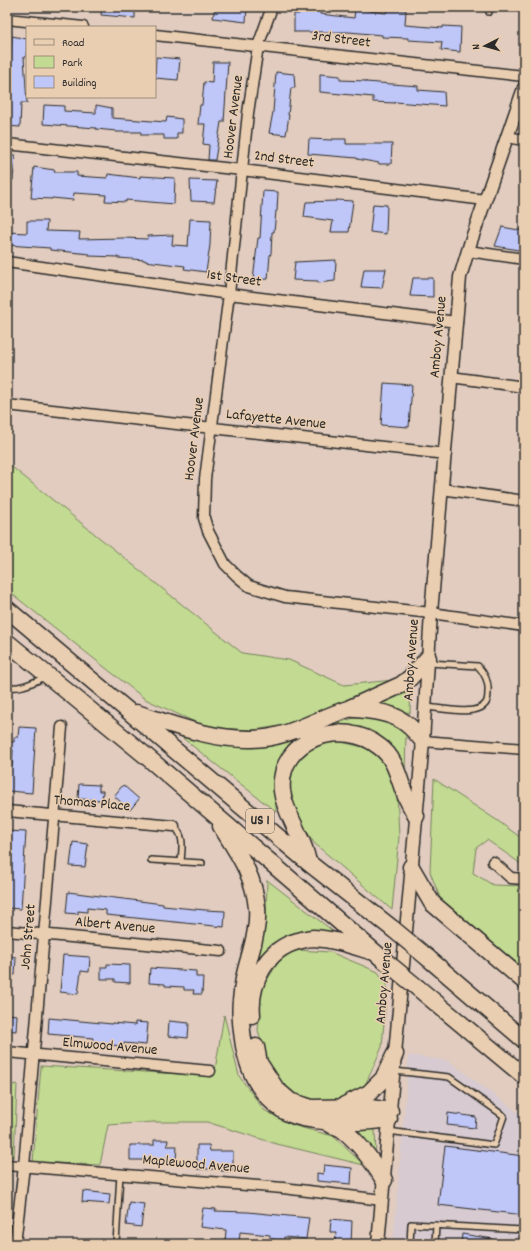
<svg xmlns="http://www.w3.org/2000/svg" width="531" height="1251" font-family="Dekko,sans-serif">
  <rect width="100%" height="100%" fill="#e1ccbf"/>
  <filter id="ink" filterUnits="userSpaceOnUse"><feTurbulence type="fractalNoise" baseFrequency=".025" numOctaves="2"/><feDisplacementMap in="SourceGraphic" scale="8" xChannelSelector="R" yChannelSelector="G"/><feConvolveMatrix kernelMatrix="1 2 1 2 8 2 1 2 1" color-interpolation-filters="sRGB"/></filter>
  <g filter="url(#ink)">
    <!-- built -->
    <path fill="#d7cad0" d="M409,1055L449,1061L524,1117V1244H393Z"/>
    <!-- green -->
    <path fill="#c2da91" stroke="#76825e" d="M7,463L242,653L289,660L344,685L394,680L364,694L296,723L255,730L208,728L145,699L7,590Z
      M411,685L410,713L375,704Z
      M354,718L383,719L406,734L405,773L370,732L325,727Z
      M175,732L303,735L277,767L276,812Z
      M333,740L367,748L388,766L397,791L399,837L392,910L314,843L294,811L288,788L296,760L311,746Z
      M434,779L498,821L524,840V866L487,840L476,848L473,873L493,885L524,886V969L440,898L430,872Z
      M267,880L338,935L304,931L271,944L254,969L266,916Z
      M297,950L330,952L378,972L387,985L382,1047L363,1090L335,1104L318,1105L288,1093L268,1068L258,1030L262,988L281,958Z
      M224,1015L239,1076L264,1110L292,1125L333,1136L364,1165L277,1144L207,1122H154L108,1125L100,1165L33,1162L41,1066L214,1076Z
      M17,1084L14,1157L7,1156V1086Z
      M375,1129L376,1157L353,1131Z"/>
    <!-- building -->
    <path fill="#bfc6f8" stroke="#2b2b2b" d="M102,7H135V18L101,15Z
      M215,7H247L246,22L213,18Z
      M300,7H321L320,14L354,18L355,9L386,13L387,10H406L405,25L443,28V26L461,27L460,52L441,50L442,42L408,40V38L382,37V35L349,32H294V14H299Z
      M12,36L27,39L26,57H24L27,103H21L20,127L7,126V83H9Z
      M156,57L180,59L178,80L155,78Z
      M213,62H228L224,122H221L215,160H208L209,145L203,144L205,124H198L200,105H202L204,82L212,83Z
      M276,72L294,74L295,88H291L288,115H289L286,135L269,133L273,112Z
      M320,74L340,76V80L366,81V82L418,86V90L444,92L445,106L395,102V103L373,102V97L320,92Z
      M44,105L64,106V111L96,113V105L112,108V118L166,122L167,117L182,119V133H177V139H164V135H141V132H116V131L96,129V128L43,124Z
      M309,139L332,140V139H346V144H392L391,164H379V163L357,159V158L308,154Z
      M7,155H15L13,180L7,179Z
      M34,167L55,170L54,172H77V176L107,178L108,174L140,178V176L175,178L174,204L126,200V202L105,201L106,195L74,193L73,200L52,198V199L31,198Z
      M190,180L217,181L214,202L191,201Z
      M263,191L278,192L277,211H276L274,232H272L271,254L270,255L268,279L253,280L258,238H260Z
      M336,200L353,201L349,232H331L333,221L304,217L306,202L336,201Z
      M373,204L387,205L386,234L370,232Z
      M190,219L211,220L210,245L206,272L184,269L185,266L145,261V260L118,258V257L89,256L90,254L50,250V248L7,245V232L27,233V221H47L46,231L80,232L79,239L124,238L147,239L148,236L173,235L172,245L188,246Z
      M502,227L524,231V251L495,246Z
      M336,260L335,281L318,283V281L293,280L295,262Z
      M364,269H386L382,288L361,287Z
      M413,278H433V297L410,296Z
      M384,383L412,385L409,427L381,425Z
      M19,727L36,728L32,793L8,791L9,766H12L13,750L7,749V741L14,742V737H18Z
      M79,784L99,785V791H103L102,800L78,799Z
      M123,785L139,799L130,810L114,796Z
      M7,831L26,832L21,909L7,908L8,850H7Z
      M73,842L88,844L85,867L70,866Z
      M68,892L163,904V906L205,910L225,911L224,927L106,915V910L87,908V912L78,911V914L66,913Z
      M63,955L90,957L89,972L81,971L78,994L60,992Z
      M7,956L16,957L15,975H7Z
      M107,964L130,965V983L115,982V979H101V967H107Z
      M150,968L196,971V977H203L202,994H193L194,990H184V987L165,986V984L149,983Z
      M7,1014L17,1015L16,1031L7,1030Z
      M49,1018L112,1024V1023L135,1025V1022L148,1023L146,1045L124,1043V1046L110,1045L92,1042L93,1038L48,1034Z
      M169,1021L189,1023L188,1038L168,1036Z
      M448,1113L476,1117L475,1128L447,1125Z
      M154,1140H168L167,1146H177L176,1160L165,1159V1165L154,1164V1160H130V1145H154Z
      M197,1145H209L210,1151H233V1171H221V1169H197Z
      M445,1146L524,1156V1215L438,1205Z
      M324,1165L352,1168L351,1184L317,1181V1173L323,1174Z
      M83,1191L110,1194L109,1204L82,1202Z
      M129,1202L144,1204L141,1227L126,1225Z
      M203,1208L216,1209L215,1211L248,1212L309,1218L306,1239L284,1237V1240L270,1239V1235L240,1232L239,1244H225L226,1230L200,1227Z
      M331,1219L352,1221L351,1244H335L336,1232H330Z
      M462,1234L493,1239L492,1244H461Z"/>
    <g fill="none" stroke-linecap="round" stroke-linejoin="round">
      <defs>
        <path id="service" d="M489,12V7
          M7,686C18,691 35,681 46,677
          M426,707C440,708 477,717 486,703C488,700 488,695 488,691C489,682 484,673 478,666L429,663
          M174,826C185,837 182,847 181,862
          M151,860L202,863
          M388,1131L494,1145L504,1116L449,1077L394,1071
          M116,1244L120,1174
          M410,1244L411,1224L524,1230
          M435,1244L436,1225"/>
        <path id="minor" d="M272,7L258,46L248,113L229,294L205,479L204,518L208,531L225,564L237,576L249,586L285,597L431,613L524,626
          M7,19L83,27
          M155,35L524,76
          M507,137L524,140
          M7,144L242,170L485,200
          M468,251L524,259
          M7,262L229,294L457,322
          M451,377L524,387
          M7,405L446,454
          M442,489L524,501
          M423,741L524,749
          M7,811L174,826
          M493,862L511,878L524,879
          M7,931L221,951
          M7,1052L210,1071
          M7,1165L283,1188L382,1200
          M15,1244L24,1166L62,727"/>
        <path id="tertiary" d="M378,1244L423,741L431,613L460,277L471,241L524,88"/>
        <path id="trunk" d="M7,609L309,863L393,929
          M7,642L146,756L269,861L385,961
          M350,708L401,685L410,678L428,658
          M136,713C174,725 212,740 252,739C287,739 316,719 348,709C353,708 361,710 366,710C393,713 406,719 423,741
          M221,826C238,853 254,875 257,908C259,930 250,953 245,974C243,982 242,992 241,1001C239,1015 242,1032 244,1046C249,1073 261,1096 284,1111C307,1125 363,1123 389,1119
          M308,862C306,853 303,844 299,836C293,821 284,808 282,791C277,738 343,717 380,747C395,758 398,776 404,792C407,800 412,808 416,816
          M411,867L432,903L524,981
          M428,958L524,1040
          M418,988L524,1076
          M252,1015C249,983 267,949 298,941C303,940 308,938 313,938C333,939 351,945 370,951
          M256,1047L259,1063L276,1089L290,1101L312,1108L364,1107L390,1111
          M343,1106L369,1093L383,1079L395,1054
          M329,1124C333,1126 339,1127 343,1130C360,1143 373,1162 384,1180"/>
      </defs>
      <!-- service casing -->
      <use href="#service" stroke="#2b2b2b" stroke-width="8"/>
      <!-- minor casing -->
      <use href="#minor" stroke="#2b2b2b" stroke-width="13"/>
      <!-- tertiary casing -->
      <use href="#tertiary" stroke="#2b2b2b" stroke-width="15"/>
      <!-- trunk casing -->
      <use href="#trunk" stroke="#2b2b2b" stroke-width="19"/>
      <!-- service -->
      <use href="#service" stroke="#eaceb1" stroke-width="5"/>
      <!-- minor -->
      <use href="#minor" stroke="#eaceb1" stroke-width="10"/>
      <!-- tertiary -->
      <use href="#tertiary" stroke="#eaceb1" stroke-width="12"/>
      <!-- trunk -->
      <use href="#trunk" stroke="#eaceb1" stroke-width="16"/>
      <defs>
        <path id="trunk-bridge" d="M393,929L428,958
          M385,961L418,988"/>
      </defs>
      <!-- trunk-bridge casing -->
      <use href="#trunk-bridge" stroke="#2b2b2b" stroke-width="19" stroke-linecap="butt"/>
      <!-- trunk-bridge -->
      <use href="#trunk-bridge" stroke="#eaceb1" stroke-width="16"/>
    </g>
  </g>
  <g text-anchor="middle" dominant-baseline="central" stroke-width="3" stroke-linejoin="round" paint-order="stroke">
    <!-- shield labels -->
    <rect fill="#eaceb1" stroke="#645c53" stroke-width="1" x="246" y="809" width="28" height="24" rx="3"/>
    <g font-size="14" font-weight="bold" fill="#2b2b2b">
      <text x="260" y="821">US 1</text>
    </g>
    <!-- street labels -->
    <g font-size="15" fill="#2b2b2b" stroke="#eaceb1">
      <text transform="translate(341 40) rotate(7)">3rd Street</text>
      <text transform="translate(234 117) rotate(-83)">Hoover Avenue</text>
      <text transform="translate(284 160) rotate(7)">2nd Street</text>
      <text transform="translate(234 279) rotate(8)">1st Street</text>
      <text transform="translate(439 337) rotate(-85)">Amboy Avenue</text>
      <text transform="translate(276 420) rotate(6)">Lafayette Avenue</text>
      <text transform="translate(195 439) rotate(-83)">Hoover Avenue</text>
      <text transform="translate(412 660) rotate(-86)">Amboy Avenue</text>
      <text transform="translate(92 804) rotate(5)">Thomas Place</text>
      <text transform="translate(115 926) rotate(5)">Albert Avenue</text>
      <text transform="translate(29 937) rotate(-85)">John Street</text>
      <text transform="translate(385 983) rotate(-85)">Amboy Avenue</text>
      <text transform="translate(110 1047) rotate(5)">Elmwood Avenue</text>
      <text transform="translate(196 1165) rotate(5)">Maplewood Avenue</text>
    </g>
  </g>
  <!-- margin -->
  <rect width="531" height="1251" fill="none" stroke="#eaceb1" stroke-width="24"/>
  <rect x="12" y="12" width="507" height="1227" fill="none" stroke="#2b2b2b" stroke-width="1.5" filter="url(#ink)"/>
  <!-- legend -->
  <rect x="26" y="26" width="130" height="72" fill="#eaceb1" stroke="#9e8d7b"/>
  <rect x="34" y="39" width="20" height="6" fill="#eaceb1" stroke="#9e8d7b"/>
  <text x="62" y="46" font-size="12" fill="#2b2b2b">Road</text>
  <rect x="34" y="56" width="20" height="12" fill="#c2da91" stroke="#9e8d7b"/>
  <text x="62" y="66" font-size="12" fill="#2b2b2b">Park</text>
  <rect x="34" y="76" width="20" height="12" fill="#bfc6f8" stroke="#9e8d7b"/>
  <text x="62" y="86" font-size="12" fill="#2b2b2b">Building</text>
  <!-- north arrow -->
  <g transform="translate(485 46) rotate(264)" stroke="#eaceb1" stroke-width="3" paint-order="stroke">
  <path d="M0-3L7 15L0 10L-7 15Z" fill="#2b2b2b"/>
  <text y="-6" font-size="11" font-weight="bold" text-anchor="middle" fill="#2b2b2b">N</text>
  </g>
</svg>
